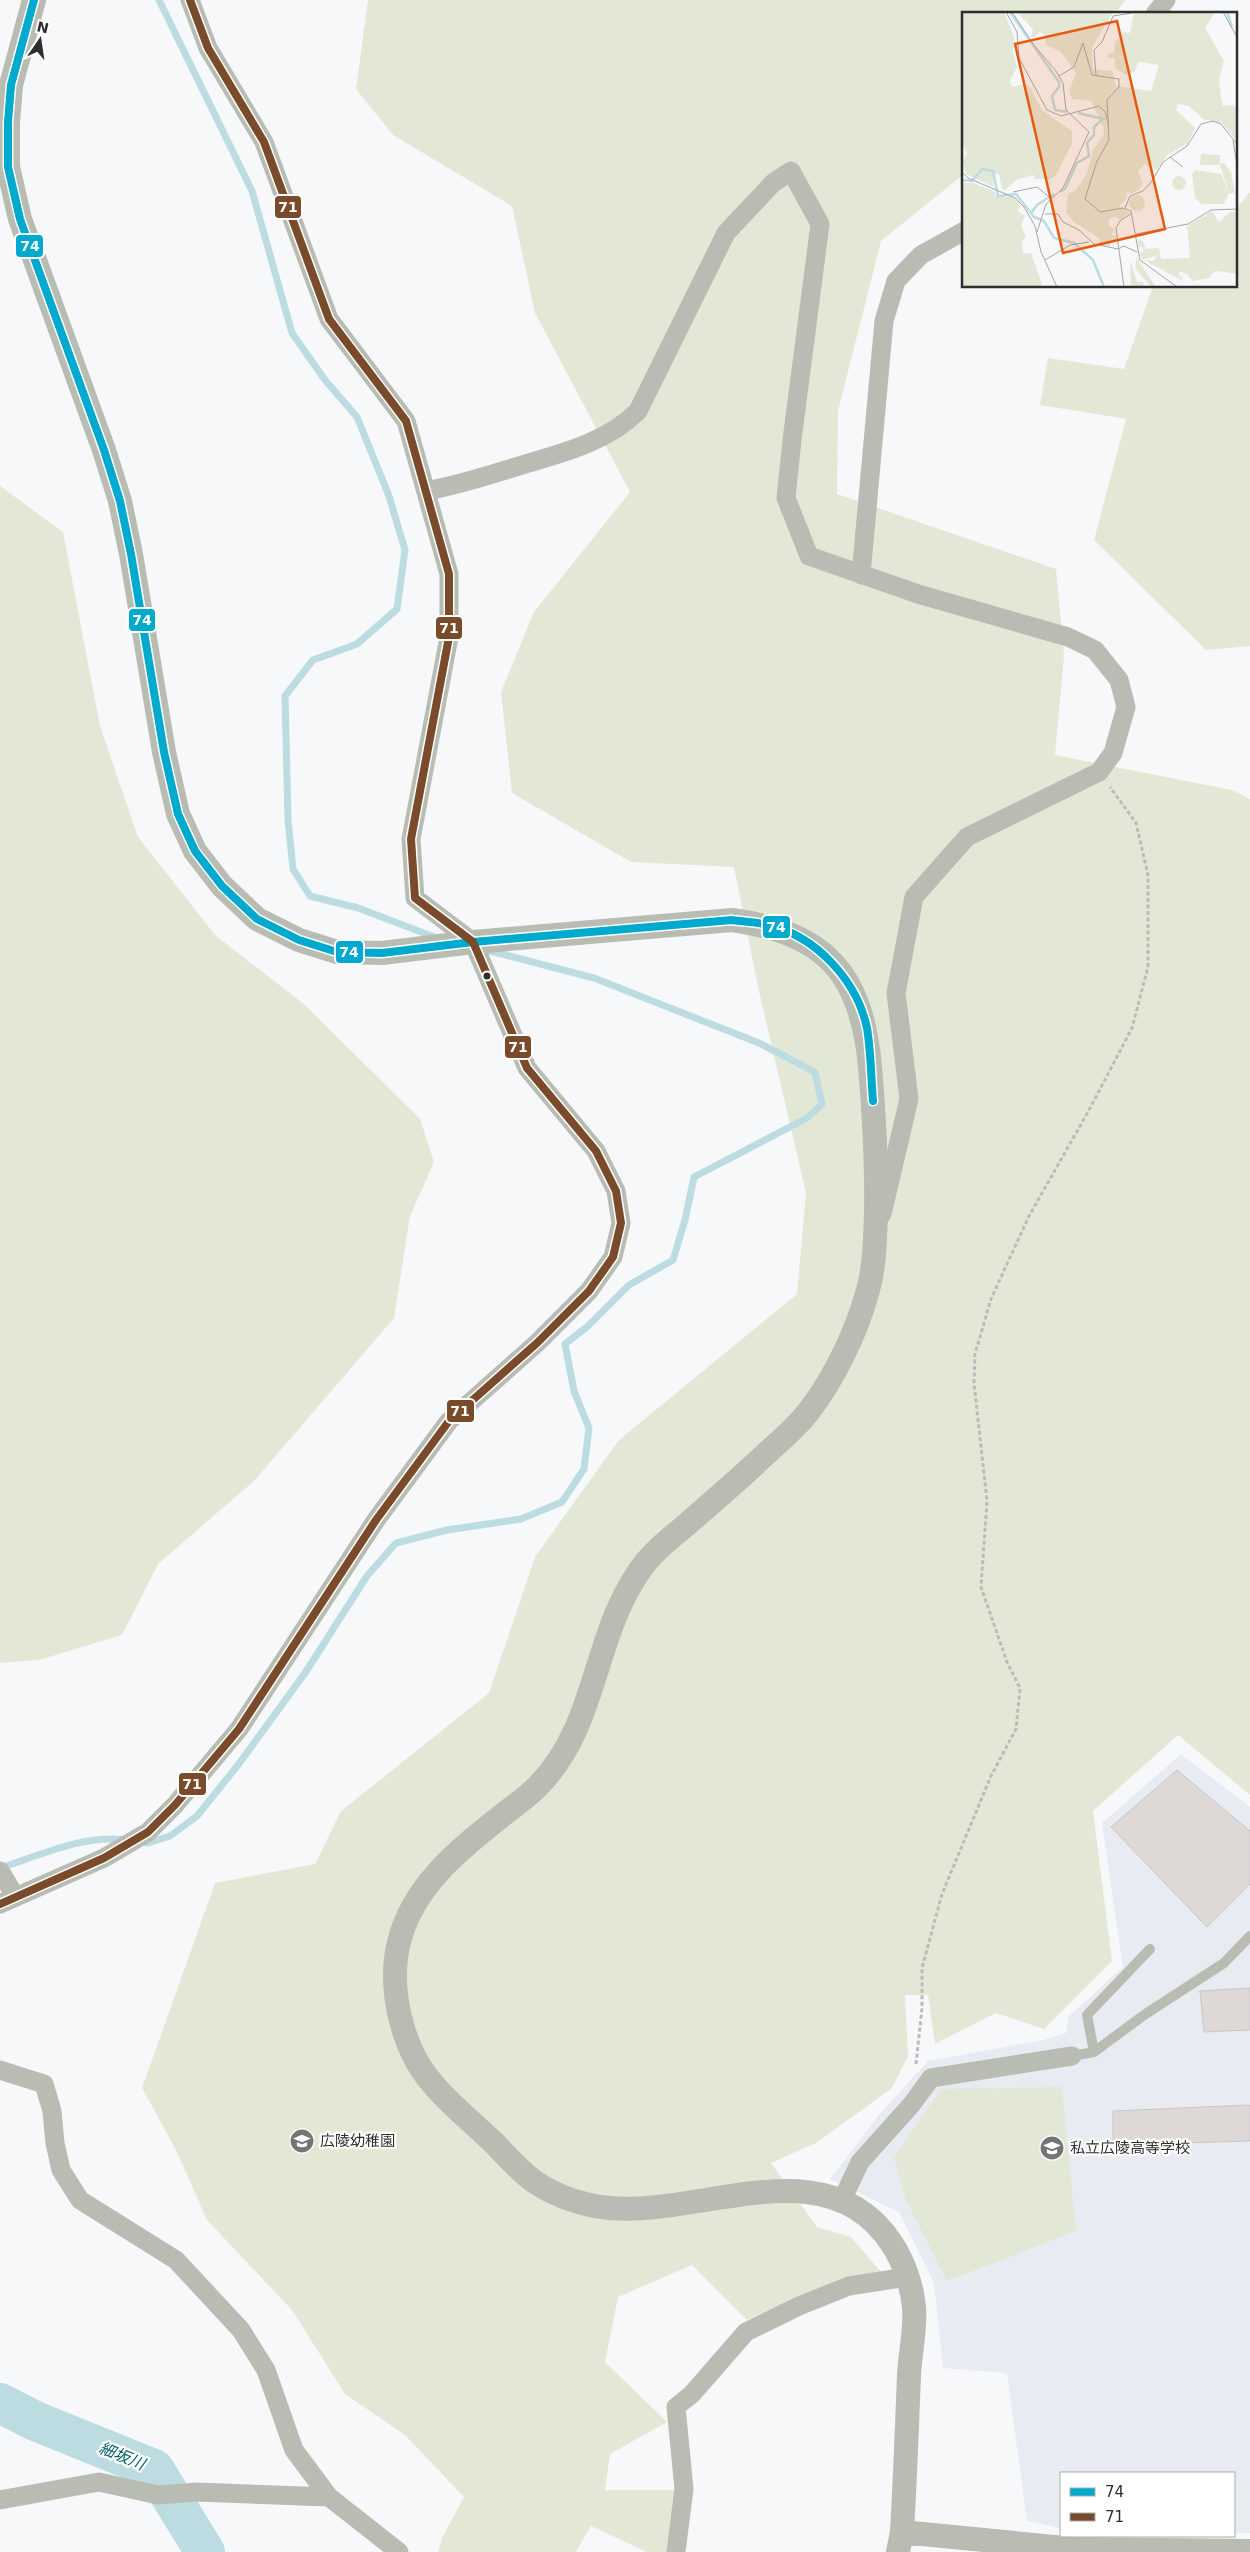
<svg xmlns="http://www.w3.org/2000/svg" width="1250" height="2552" font-family="'DejaVu Sans','Noto Sans JP',sans-serif">
  <rect width="100%" height="100%" fill="#f7f8fa"/>
  <!-- built -->
  <path fill="#e8ebf1" d="M1181,1754L1250,1807V2533H1234V2473H1061V2528L1027,2521L1007,2373L943,2368L934,2283L899,2212L830,2179L878,2116L928,2061L1043,2040L1066,2033L1069,2016L1123,1967L1102,1823Z"/>
  <!-- green -->
  <path fill="#e3e8d6" d="M368,0H1126L1115,14H964V174L881,241L838,411L837,494L1056,569L1064,656L1055,755L1232,790L1250,799V1795L1178,1735L1093,1811L1112,1961L1044,2029L996,2013L935,2044L928,1995H905L908,2056L892,2088L816,2143L771,2163L817,2227L851,2237L881,2272L798,2297L747,2320L692,2265L618,2297L605,2362L667,2422L610,2454L605,2490H676L667,2552H647L591,2526L576,2552H438L442,2538L464,2497L405,2435L345,2394L292,2310L207,2220L176,2150L142,2088L215,1883L315,1864L341,1811L489,1693L535,1557L619,1440L797,1294L806,1193L758,987L734,867L631,862L512,793L501,692L534,612L630,492L535,313L512,206L393,135L356,89Z
    M1250,192V646L1206,650L1094,540L1126,419L1040,405L1048,358L1124,369L1153,286H1236V209Z
    M0,486L63,532L100,726L138,837L215,935L305,1005L420,1119L434,1162L410,1216L394,1318L254,1481L158,1564L122,1635L39,1660L0,1663Z
    M1062,2087L1076,2231L947,2281L906,2200L894,2158L941,2089Z"/>
  <g fill="none" stroke-linecap="round" stroke-linejoin="round">
    <!-- stream -->
    <path stroke="#bcdce1" stroke-width="7" d="M159,0L252,191L292,333L325,380L357,417L389,496L405,550L397,609L357,644L313,660L285,696L288,820L293,869L310,896L358,908L437,938
      M140,1842L148,1843L170,1836L197,1816L238,1765L305,1673L367,1576L396,1543L447,1530L521,1519L562,1502L584,1469L589,1428L574,1391L565,1344L588,1326L629,1285L673,1260L685,1220L694,1177L807,1118L822,1104L815,1072L759,1043L594,978L486,950
      M0,1868C41,1855 84,1834 127,1840"/>
    <!-- river -->
    <path stroke="#bcdce1" stroke-width="40" d="M0,2403L35,2421L154,2469L205,2552"/>
  </g>
  <!-- building -->
  <path fill="#ded8d6" stroke="#c7c7c8" d="M1177,1770L1250,1831V1884L1207,1927L1111,1827Z
    M1250,1988V2030L1204,2032L1200,1991Z
    M1250,2105V2141L1113,2145V2111Z"/>
  <g fill="none" stroke-linecap="round" stroke-linejoin="round">
    <!-- path -->
    <path stroke="#bbbcb9" stroke-width="3" stroke-dasharray="4 2.5" stroke-linecap="butt" d="M916,2064L922,2008V1968L942,1894L991,1776L1016,1729L1020,1688L1007,1662L981,1587L987,1501L974,1383L975,1354L991,1299L1029,1216L1088,1112L1132,1028L1148,967V875L1136,823L1110,787"/>
    <!-- service -->
    <path stroke="#b8bcb2" stroke-width="10" d="M1094,2052L1087,2015L1150,1949
      M1072,2056L1094,2052L1144,2015L1224,1963L1250,1936"/>
    <!-- minor -->
    <path stroke="#b8bcb2" stroke-width="19" d="M1155,14L1166,0
      M426,491C459,485 490,475 522,465C563,453 607,442 638,411L726,233L773,183L791,171L820,224L792,440L786,498L809,556L918,594L1068,637L1095,650L1119,680L1126,707L1113,753L1099,772L967,837L914,897L896,993L909,1099L882,1214
      M861,575L884,321L896,281L921,255L964,231
      M0,1871L15,1896
      M0,1904L104,1858L148,1832L175,1805L239,1729L376,1520L449,1421L537,1343L589,1291L613,1257L621,1223L616,1191L596,1151L527,1068L473,942L415,898L411,839L449,637V574L406,421L329,319L264,142L208,48L190,0
      M0,2070L44,2084L52,2111L55,2143L61,2170L80,2200L176,2260L241,2330L266,2370L294,2450L329,2497L399,2552
      M842,2200L860,2162L912,2104L931,2078L1072,2056
      M0,2500L99,2482L158,2495L197,2492L329,2497
      M676,2552L684,2489L676,2407L692,2394L746,2332L799,2306L849,2286L907,2277"/>
    <!-- tertiary -->
    <path stroke="#b8bcb2" stroke-width="24" d="M34,0L11,85L8,122V167L20,219L104,450L120,501L131,554L164,752L178,814L195,851L222,886L257,919L299,940L337,952L382,953L473,942L732,920C825,933 861,972 870,1066C874,1115 877,1163 876,1212C875,1238 875,1265 868,1290C857,1331 835,1377 809,1411C794,1431 771,1448 753,1466C731,1486 708,1506 685,1526C668,1540 650,1554 638,1573C593,1639 597,1725 539,1785C529,1796 515,1805 504,1814C461,1848 413,1885 399,1942C390,1978 397,2019 412,2052C428,2088 466,2116 494,2143C507,2156 520,2172 535,2182C555,2196 585,2206 609,2208C702,2217 828,2145 892,2244C904,2262 912,2286 914,2307C916,2329 910,2353 909,2375C907,2427 905,2480 902,2532L898,2552
      M902,2532L1075,2549L1250,2551"/>
    <defs>
      <path id="bus-1" d="M34,0L11,85L8,122V167L20,219L104,450L120,501L131,554L164,752L178,814L195,851L222,886L257,919L299,940L337,952L382,953L473,942L732,920C744,922 757,922 769,925C817,937 857,981 867,1028C871,1052 871,1077 873,1101"/>
      <path id="bus-2" d="M0,1904L104,1858L148,1832L175,1805L239,1729L376,1520L449,1421L537,1343L589,1291L613,1257L621,1223L616,1191L596,1151L527,1068L473,942L415,898L411,839L449,637V574L406,421L329,319L264,142L208,48L190,0"/>
    </defs>
    <!-- bus-1 casing -->
    <use href="#bus-1" stroke="#fff" stroke-width="11"/>
    <!-- bus-2 casing -->
    <use href="#bus-2" stroke="#fff" stroke-width="11"/>
    <!-- bus-1 -->
    <use href="#bus-1" stroke="#00a9ce" stroke-width="8"/>
    <!-- bus-2 -->
    <use href="#bus-2" stroke="#7a4b2a" stroke-width="8"/>
  </g>
  <!-- icons -->
  <defs>
    <symbol id="school-disc" viewBox="-11 -11 22 22"><circle r="9.5" fill="#747576" stroke="#fff"/><path d="M0-5L7-2L0 1L-7-2ZM-4 1L0 2.5L4 1V4Q0 6-4 4Z" fill="#fff"/></symbol>
  </defs>
  <g fill-rule="evenodd">
    <use href="#school-disc" x="288" y="2127" width="28" height="28"/>
    <use href="#school-disc" x="1038" y="2134" width="28" height="28"/>
  </g>
  <!-- markers -->
  <circle fill="#2e2e2f" stroke="#fff" stroke-width="2" cx="487" cy="976" r="4.5"/>
  <g text-anchor="middle" dominant-baseline="central" stroke-width="4.5" stroke-linejoin="round" paint-order="stroke">
    <!-- poi labels -->
    <g font-size="15" fill="#2e2e2f" stroke="#fff" text-anchor="start">
      <text x="320" y="2141">広陵幼稚園</text>
      <text x="1070" y="2148">私立広陵高等学校</text>
    </g>
    <!-- water labels -->
    <g font-size="16" font-style="italic" fill="#07636e" stroke="#fff">
      <text transform="translate(122 2456) rotate(22)">細坂川</text>
    </g>
  </g>
  <!-- overview -->
  <g transform="translate(962 12)">
    <rect width="275" height="275" fill="#f7f8fa"/>
    <path d="M0,0H42L52,25L51,40L55,55L48,69L50,75L62,72L68,75L80,98L110,119V132L94,163L88,167H73L72,163L54,168L43,178L40,177L37,162L31,161L32,175L4,162L1,150L5,141L0,132ZM55,0H151L130,36L131,57L150,59L154,74L189,79L197,53L177,50L172,60L164,63L153,56V46H146L145,42L152,41L153,31L161,20L168,21L172,0H253L243,16L262,49L257,67L259,86L261,94L271,93L275,96V129L260,111L241,107L227,94L216,92L214,98L233,116L226,131L204,144L195,158L182,152L176,160L181,171L177,178L168,182L165,178V186L157,194L168,201L158,208L152,204L147,208V214L153,217L149,224L155,223L156,229L149,227L148,235L137,233L138,227L112,210L104,200L106,182L114,178L125,161L131,138L142,123L141,115L129,89L110,87L107,79L114,61L99,40L84,33L83,24L78,20L73,25H69L71,17ZM239,142L258,143V152L262,151L269,160L273,182L267,181L262,192H240L233,186L230,162L233,158L259,162L264,173L262,182L265,174L258,153H238ZM210 171a7 7 0 1 1 14 0a7 7 0 1 1-14 0ZM0,171H11L32,179L34,184L50,185L55,189L59,195L55,198L63,204L59,213L64,225L60,229L61,242L69,241L81,275H0ZM167 191a8 8 0 1 1 16 0a8 8 0 1 1-16 0ZM250,199L257,210L268,200H275V262L255,259L249,262L248,266L230,269L225,262L217,259L218,265L222,264L219,268L182,248L191,249L194,244L180,248L178,240H181V235H177L176,228L181,229L184,237L197,236L199,247L228,246L225,214ZM175,244L178,251L194,275H189L173,256ZM168,248L175,270L180,269L184,275H169Z" fill="#e3e8d6"/>
    <path fill="none" stroke="#bcdce1" stroke-width="2.5" d="M48,0L97,70V75L90,84L93,98L105,100M265,0L270,15M0,168L10,169L20,157L31,159L36,184L54,182L72,205L82,209L92,226L112,231L131,248L142,275M98,180L103,177L115,151L127,144L125,131L132,123V115L141,107L116,101M69,201L75,193L92,182"/>
    <path fill="none" stroke="#a7a7a9" stroke-width="1" d="M44,0L55,20L57,46L85,98L99,104L137,94L143,100L147,113M50,0L71,32L94,59L101,71L104,98L127,120L101,176L84,192L75,220M261,0L275,25M134,63L132,38L140,30L151,4L170,1M97,64L112,55L121,31L130,63L157,67V75L145,88L147,128L135,149L123,187L138,200L161,196L169,199L178,248L215,275M271,128L275,153M208,145L221,155M0,160L6,166L53,186L62,195L73,214L79,240L95,275M51,180L75,175L90,187M163,196L168,184L181,179L190,169L201,150L225,134L239,112L251,109L259,112L275,132M83,202H96L101,210L117,218L132,232L156,237L162,234L175,240M174,222L226,212L249,198L275,197M83,248L108,233L127,230M162,275L154,216L158,209L170,201"/>
    <path fill="#e8590c" fill-opacity="0.15" stroke="#e8590c" stroke-width="2.5" d="M155,9L203,217L101,241L53,32Z"/>
    <rect width="275" height="275" fill="none" stroke="#2e2e2f" stroke-width="2.5"/>
  </g>
  <g stroke="#fff" stroke-width="2">
    <rect x="274" y="195" width="28" height="24" rx="5" fill="#7a4b2a"/>
    <rect x="15" y="234" width="29" height="24" rx="5" fill="#00a9ce"/>
    <rect x="128" y="608" width="28" height="24" rx="5" fill="#00a9ce"/>
    <rect x="435" y="616" width="28" height="24" rx="5" fill="#7a4b2a"/>
    <rect x="762" y="915" width="29" height="24" rx="5" fill="#00a9ce"/>
    <rect x="335" y="940" width="29" height="24" rx="5" fill="#00a9ce"/>
    <rect x="504" y="1035" width="28" height="24" rx="5" fill="#7a4b2a"/>
    <rect x="446" y="1399" width="29" height="24" rx="5" fill="#7a4b2a"/>
    <rect x="178" y="1772" width="29" height="24" rx="5" fill="#7a4b2a"/>
  </g>
  <g font-size="14" text-anchor="middle" font-weight="bold" fill="#fff">
    <text x="288" y="212">71</text>
    <text x="30" y="251">74</text>
    <text x="142" y="625">74</text>
    <text x="449" y="633">71</text>
    <text x="776" y="932">74</text>
    <text x="349" y="957">74</text>
    <text x="518" y="1052">71</text>
    <text x="460" y="1416">71</text>
    <text x="192" y="1789">71</text>
  </g>
  <!-- legend -->
  <rect x="1060" y="2472" width="175" height="65" fill="#ffffff" stroke="#ababac"/>
  <rect x="1070" y="2488" width="25" height="8" fill="#00a9ce" stroke="#ababac"/>
  <text x="1105" y="2497" font-size="15" fill="#2e2e2f">74</text>
  <rect x="1070" y="2513" width="25" height="8" fill="#7a4b2a" stroke="#ababac"/>
  <text x="1105" y="2522" font-size="15" fill="#2e2e2f">71</text>
  <!-- north arrow -->
  <g transform="translate(40 40) rotate(13)" stroke="#ffffff" stroke-width="4" paint-order="stroke">
  <path d="M0-4L9 19L0 12L-9 19Z" fill="#2e2e2f"/>
  <text y="-8" font-size="14" font-weight="bold" text-anchor="middle" fill="#2e2e2f">N</text>
  </g>
</svg>
